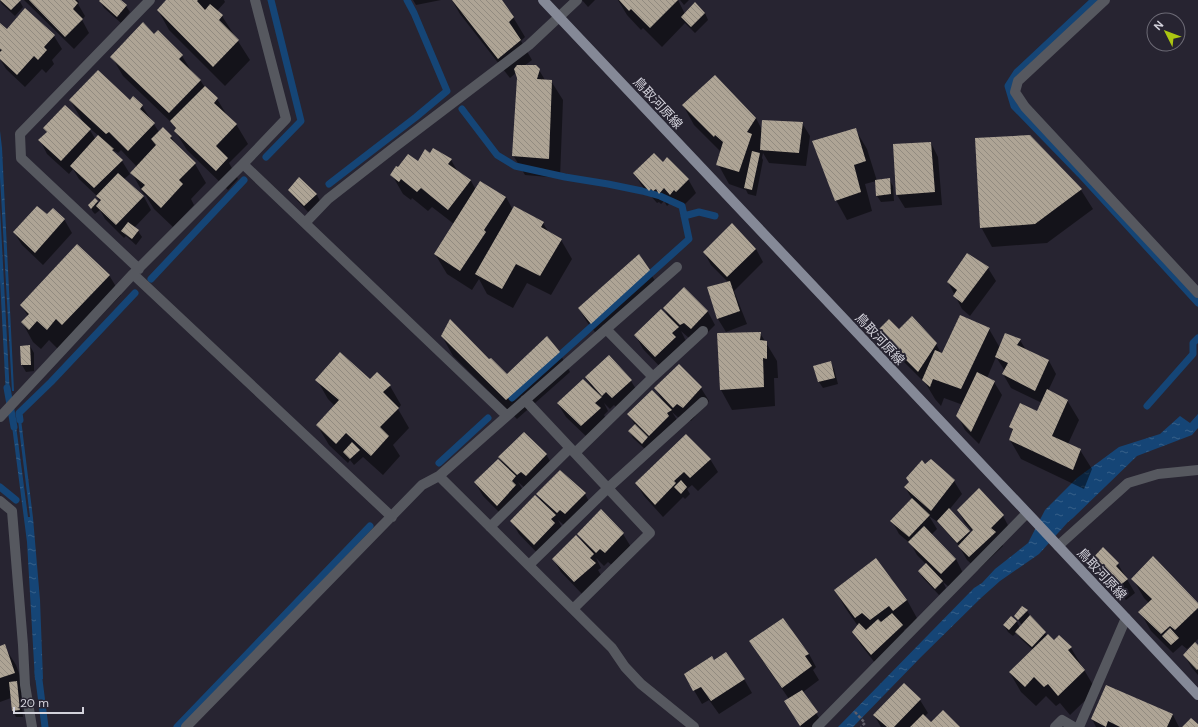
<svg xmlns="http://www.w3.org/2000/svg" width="1198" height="727" font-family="'DM Sans','Noto Sans JP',sans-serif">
  <defs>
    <pattern id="water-ripples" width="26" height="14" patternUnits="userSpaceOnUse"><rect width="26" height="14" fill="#154576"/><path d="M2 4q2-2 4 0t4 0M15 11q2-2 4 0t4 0" fill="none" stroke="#365f89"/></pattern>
    <pattern id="building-back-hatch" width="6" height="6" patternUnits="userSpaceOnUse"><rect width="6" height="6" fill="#aea495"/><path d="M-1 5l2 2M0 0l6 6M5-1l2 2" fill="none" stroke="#928b80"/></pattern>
  </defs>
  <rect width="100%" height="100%" fill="#272431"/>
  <!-- water -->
  <path fill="url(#water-ripples)" d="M0,131L2,148L14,391H12L0,177Z
    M0,208L10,396H6L0,279Z
    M20,411L33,518L40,600L43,679L35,680L27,542L11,418H15L28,517H30L17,412Z
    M1198,414V428L1192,435L1137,456L1073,518L1068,522L1039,554L1000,581L981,598L921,657L853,727H838L974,588L982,583L995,569L1028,543L1045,510L1077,478L1119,447L1160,434L1180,416L1190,423Z"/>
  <!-- shadow -->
  <path fill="#0007" fill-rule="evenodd" d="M0,0H19L23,7L15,16L2,4Z
    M24,0H77L79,2L78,4L85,16L82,20L89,33L74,49Z
    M101,0H119L126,6L130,12L121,23L104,8L100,1Z
    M167,0H224L225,2L217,11L222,16L250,60L225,86L169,30L158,10Z
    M413,0H441L416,5Z
    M452,0H500L513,17L525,37L521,41L532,60L524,66L539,70L545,80L551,81L563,100L560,178L525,175L513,155L518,78L516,73L510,78L460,14Z
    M582,0H595L588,7Z
    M618,0H678L685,14L695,4L705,13L708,20L695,33L685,23L662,47L643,28L641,30L627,15Z
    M680,0H689L684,5Z
    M0,24L7,30L54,36L62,49L52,60L54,64L46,73L42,69L25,87L6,69L0,59Z
    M154,35L182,56L192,72L200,80L204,86L217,99L228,117L236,124L248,144L229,163L238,179L228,190L187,150L175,131L176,130L173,124L123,76L112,57Z
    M133,98L142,106L159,132L171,137L177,146L195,164L206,183L191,199L194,205L173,227L154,209L146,196L143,193L132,173L137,167L121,150L118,153L113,150L116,156L122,161L130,174L124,179L144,197L151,210L134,228L138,231L142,237L136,245L126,236L124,238L105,219L100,210L95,214L93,212L89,205L95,199L99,204L100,202L97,196L79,179L73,169L69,174L47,154L40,140L47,133L44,128L83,122L70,100L130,101ZM88,127L99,136L96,140Z
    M683,105L756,118L762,130L802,123L810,136L806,166L769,163L763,153L762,158L763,160L756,196L748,194L746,190L729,184L718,164L721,152L694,125Z
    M855,129L867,149L877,181L889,179L893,186L894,201L881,202L877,196L876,181L865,184L872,211L847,220L836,200Z
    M1030,136L1081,190L1093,209L1047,243L992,247L981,227Z
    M931,143L938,157L942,205L905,208L897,195L894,145Z
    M430,154L451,160L458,172L471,181L476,190L506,197L513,210L543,223L549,233L561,240L572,259L551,295L527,283L513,308L487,294L479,279L472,290L447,274L435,254L454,224L432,207L428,211L412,198L411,200L403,194L392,175L399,168L418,163Z
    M662,163L688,179L696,193L684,205L682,203L678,207L672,201L667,206L664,201L661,204L659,202L657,203L642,186L634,173Z
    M299,178L317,195L320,201L308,212L293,196L289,190Z
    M47,216L64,219L72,233L43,265L22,245L14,232Z
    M756,249L763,262L734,291L747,324L726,332L718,319L708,287L728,282L711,265L704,252Z
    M638,256L649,271L657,284L599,337L587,322L579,309Z
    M988,268L996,281L970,316L962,309L948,282Z
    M109,275L121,295L74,344L58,349L49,340L41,349L33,342L22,322L28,316L21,305Z
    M684,288L708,312L715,325L699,341L689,338L681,331L686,341L680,345L683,350L663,370L643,349L636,336L669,318L664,308Z
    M989,329L1000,348L1020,340L1026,350L1049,361L1056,374L1048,391L1067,400L1079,420L1068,444L1080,450L1092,469L1084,489L1021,459L1010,440L1013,432L1011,427L1038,412L1042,403L1011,388L1003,374L1005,371L996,357L987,378L994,382L1002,395L979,444L965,430L958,416L963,405L944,398L941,406L935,399L926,384L886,344L878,331L899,330L936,344L942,355Z
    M760,333L777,361L778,378H774L775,406L732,410L721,390L718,334Z
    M442,336L489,361L507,375L559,352L570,372L517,419L453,356Z
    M30,346L34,353V371L26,372L22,365L21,347Z
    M609,357L631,381L639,394L620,411L614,405L610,409L604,403L608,411L604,415L608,422L589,439L566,417L558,404L592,388L586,378Z
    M830,362L834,369L838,384L823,388L819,382L815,367Z
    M679,366L701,388L709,401L691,421L685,417L681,420L672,412L679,423L646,450L633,438L629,431L635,425L629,414L662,400L655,388Z
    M317,380H370L390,386L401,405L398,409L409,428L393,445L400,456L383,475L363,457L354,465L350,460L348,463L329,445L317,425L335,406L328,399Z
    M546,454L554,468L525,488L518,482L523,490L505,518L483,496L475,482L504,465L499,458Z
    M710,459L718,472L698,491L692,485L687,489L690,494L685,499L683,497L663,517L644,496L636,483Z
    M925,466L954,481L962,494L949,510L971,534L973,532L965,523L958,510L1003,516L1010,529L1000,541L1003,546L978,570L967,560L959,546L942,527L939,523L929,516L937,529L931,535L956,559L963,573L949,587L943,582L946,588L939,595L923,578L919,572L926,564L917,555L911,544L899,534L892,521L912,499L905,487Z
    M538,494H585L592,507L565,526L558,520L563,529L542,558L519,534L511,521L542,503Z
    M601,511L623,534L631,547L613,566L608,562L604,566L596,558L601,568L598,570L602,577L583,595L561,572L553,559L584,544L578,534Z
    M876,560L907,600L918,620L904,630L910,639L879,668L861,645L853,632L858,626L846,609L835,590Z
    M1092,560L1118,564L1135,593L1126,600L1100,573Z
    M1133,579L1198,605V639L1194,643L1198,646V675L1192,668L1184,655L1195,644L1194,643L1187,649L1182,645L1173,653L1151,631L1140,612L1149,603L1144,598Z
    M1027,611L1031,617L1047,636L1054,641L1071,648L1096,690L1070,715L1060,703L1056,706L1046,696L1036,706L1021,692L1010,673L1033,650L1020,638L1016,633L1013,636L1008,632L1004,625L1011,617L1017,622L1020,628L1022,625L1015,616Z
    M782,620L809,654L816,667L813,670L819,680L803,692L824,726L823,727H801L793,714L789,699L758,654Z
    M4,646L16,665L26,692L21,694L23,717H16L13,711L11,698L0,702V647Z
    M714,661L744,679L752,693L719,714L709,700L702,704L685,675Z
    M1107,687L1173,715L1179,727H1096L1092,719Z
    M920,700L928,713L924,717L931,723L959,727H881L874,715Z"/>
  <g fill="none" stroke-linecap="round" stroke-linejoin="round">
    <!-- stream -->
    <path stroke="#154576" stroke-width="7" d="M1094,0L1017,72L1008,86L1014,106L1080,174L1198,303
      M462,109L497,155L515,166L565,177L608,184L642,191L660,196L682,206L689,239L512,398
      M266,157L301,121L271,0
      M329,184L416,117L447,91L414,13L407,0
      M684,216L699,212L715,216
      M151,279L244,180
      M7,388L14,427
      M1147,406L1193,354V343L1198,338
      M20,420L19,413L51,382L135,293
      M439,463L488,418
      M0,487L16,500
      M38,672L45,727
      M177,727L370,526"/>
  </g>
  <!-- building -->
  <path fill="url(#building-back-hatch)" d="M0,0H21L11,10Z
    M29,0H75L78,3L73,9L83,19L65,37Z
    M100,0H121L127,5L117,17L99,1Z
    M166,0H198L197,1L205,10L210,4L223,15L219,20L239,40L213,67L157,10Z
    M452,0H502L514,17L509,22L521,40L498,59Z
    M619,0H678L650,28L631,9L629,11Z
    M695,2L705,13L691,27L681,17Z
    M25,8L55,35L44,47L47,50L38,60L34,56L17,75L0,59V52L2,50L0,49V23L7,29Z
    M143,22L154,34L158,30L183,55L179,59L201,80L169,113L110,57Z
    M517,65H536L540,69L537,79L552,80L549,159L512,156L517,78L514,69Z
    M98,70L130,100L133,96L143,105L140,109L155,123L128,151L109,132L106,134L69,100Z
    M715,75L756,118L747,132L752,134L739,172L716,165L723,142L715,135L714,137L682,105Z
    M205,86L218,98L214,103L237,124L216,146L228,158L216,171L174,131L176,128L170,121Z
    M65,105L91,129L61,161L38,140L47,132L43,128Z
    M762,120L803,122L799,153L760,150Z
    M163,127L172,136L170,138L196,163L179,180L183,184L161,208L141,189L145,185L130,173L156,145L151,139Z
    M856,128L866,161L854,165L861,192L835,201L812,141Z
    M98,135L114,149L112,150L123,160L94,188L70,166Z
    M1030,135L1082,189L1035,224L980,228L975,138Z
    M931,142L935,192L896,195L893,144Z
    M433,148L452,159L448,164L471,180L448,210L421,188L417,192L401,179L399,182L390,175L396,166L398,167L408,154L418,161L425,149L430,153Z
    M752,151L760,153L752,190L744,188Z
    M654,153L663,162L667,157L689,179L676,192L674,190L670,195L664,188L659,194L656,189L653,191L651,189L649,191L633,173Z
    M118,173L144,196L116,225L96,206L101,200L96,196Z
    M299,177L317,194L304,206L288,190Z
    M890,178L891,194L876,196L875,180Z
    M480,181L506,197L484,230L486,232L460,271L434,254Z
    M95,198L98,201L91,209L88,205Z
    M37,206L47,214L53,208L65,219L35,253L13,232Z
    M514,206L544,222L541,227L562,239L540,276L516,264L502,289L475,274Z
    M128,222L139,230L132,239L121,231Z
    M732,223L756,249L727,277L703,252Z
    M77,244L110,275L62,325L56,319L47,330L37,321L29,330L21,322L29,314L20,305Z
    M967,253L989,267L962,303L953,296L957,290L947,282Z
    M639,254L650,270L591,324L578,308Z
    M730,281L740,311L717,319L707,287Z
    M684,287L708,311L691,329L684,323L680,325L663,308Z
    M661,309L679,327L672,333L676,337L655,357L634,335Z
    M960,315L990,328L961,389L933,379L930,387L922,380L935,350L942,353Z
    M912,316L937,343L918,372L877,331L889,319L899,329Z
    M450,319L489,359L491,358L507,374L547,336L560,352L506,400L441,336Z
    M761,332L760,340L767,341V359L763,358L764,387L720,390L717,333Z
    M1005,333L1021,339L1017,345L1049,360L1035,391L1002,374L1008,363L995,357Z
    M30,345L31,365H21L20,346Z
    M340,352L370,379L377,372L391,385L383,392L399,408L380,427L389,436L371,456L346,433L336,444L316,425L339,400L315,380Z
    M609,355L632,380L612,398L606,392L602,396L585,377Z
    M831,361L835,378L818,382L813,366Z
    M679,364L702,387L683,408L677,404L673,408L654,388Z
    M977,372L995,381L971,432L956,416Z
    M583,379L602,397L595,403L601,408L581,426L557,403Z
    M1047,389L1068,400L1052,436L1081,449L1073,470L1009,440L1013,429L1009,427L1020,403L1037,411Z
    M652,390L672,410L667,413L669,416L649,436L627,414Z
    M635,424L648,437L642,444L628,431Z
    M524,432L547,454L526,476L521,472L517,475L498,457Z
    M686,434L711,459L690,478L684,472L674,481L676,483L655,505L635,483Z
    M352,442L360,450L350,459L343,452Z
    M498,459L516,476L512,481L516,485L497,506L474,482Z
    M931,459L955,480L931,511L904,487L909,482L906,478L922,460L925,464Z
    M560,470L586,493L565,514L560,510L557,513L536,494Z
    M681,480L687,487L681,494L674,487Z
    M979,488L1004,515L991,528L996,532L969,557L958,546L973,530L957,510Z
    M535,495L556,515L551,519L555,523L534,545L510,521Z
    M912,498L930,515L909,537L890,521Z
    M949,508L970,531L957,543L937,521Z
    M601,509L624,533L605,553L600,549L596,553L577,534Z
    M924,526L956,559L941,574L908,542Z
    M576,535L594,554L590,558L596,563L574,582L552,559Z
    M1103,547L1119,563L1116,566L1128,579L1118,587L1091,560Z
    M1153,556L1198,603V608L1175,630L1170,626L1161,634L1138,612L1152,599L1131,579Z
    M876,558L907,600L893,611L889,606L870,620L862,613L855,618L834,590Z
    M926,563L943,581L935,589L918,571Z
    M1022,606L1028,610L1018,620L1014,616Z
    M892,613L903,625L871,655L852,632L859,623L866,630L878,619L881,622Z
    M1030,615L1046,632L1032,647L1015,632Z
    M1011,616L1017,621L1009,630L1003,625Z
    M783,618L809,654L805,656L812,666L782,688L749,641Z
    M1170,628L1179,638L1171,645L1162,636Z
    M1048,634L1054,640L1059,635L1072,647L1068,650L1085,670L1058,696L1048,684L1044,687L1034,677L1025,687L1009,672Z
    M1195,642L1198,645V669L1197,670L1183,655Z
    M5,644L15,673L0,678V646Z
    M726,652L745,679L711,701L701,687L693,691L684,674L712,656L714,660Z
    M17,681L20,710L12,711L9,682Z
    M904,683L921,699L894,727H887L873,715Z
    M1106,685L1173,714L1167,727H1120L1108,721L1106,727L1091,719Z
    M802,690L818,712L800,726L784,701Z
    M943,710L960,727H910L923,714L931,722Z
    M1191,718L1198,724V727H1182Z"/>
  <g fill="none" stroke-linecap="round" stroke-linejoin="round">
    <!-- path -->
    <path stroke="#605e69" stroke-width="2.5" stroke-dasharray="3 2" stroke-linecap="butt" d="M855,712L865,723L861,727"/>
    <!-- service -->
    <path stroke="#56585f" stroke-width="10" d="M1055,727L1062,720L1074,727
      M1079,727L1126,618"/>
    <!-- minor -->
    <path stroke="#56585f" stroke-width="10" d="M1105,0L1018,81L1015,92L1025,107L1198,293
      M243,164L507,416L677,267
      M305,223L328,199L396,146L529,45L577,0
      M139,269L21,158L20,134L150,0
      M133,274L392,517
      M606,329L653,377
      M525,400L650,533L573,609
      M0,417L133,274L243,164L286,119L255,0
      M575,453L653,377L703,331
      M439,476L612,648L625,667L641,684L694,727
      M0,501L12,511L23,645L25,685L32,727
      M490,527L570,448
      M1058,546L1128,483L1158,474L1198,470
      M529,565L608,488L703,402
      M186,727L422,485L439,476L507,416
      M817,727L1027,513"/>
    <!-- primary -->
    <path stroke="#858997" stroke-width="10" d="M543,0L1032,518L1198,695"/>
  </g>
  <g text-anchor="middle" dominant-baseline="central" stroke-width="4" stroke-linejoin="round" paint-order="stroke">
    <!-- street labels -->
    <g font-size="13" fill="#d3d2db" stroke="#272431">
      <text transform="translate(658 103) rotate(47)">鳥取河原線</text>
      <text transform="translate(880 339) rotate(47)">鳥取河原線</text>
      <text transform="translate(1102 574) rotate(47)">鳥取河原線</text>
    </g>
  </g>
  <!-- north arrow -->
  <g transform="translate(1166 32) rotate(312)"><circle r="19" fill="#272431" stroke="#6c6a75"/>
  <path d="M0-3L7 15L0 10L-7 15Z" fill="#acc612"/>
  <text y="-6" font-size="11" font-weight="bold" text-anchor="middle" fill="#d3d2db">N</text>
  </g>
  <!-- scale -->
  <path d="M14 707v6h69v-6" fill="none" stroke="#d3d2db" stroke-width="2"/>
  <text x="20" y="707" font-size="12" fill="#d3d2db" stroke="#272431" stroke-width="3" paint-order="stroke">20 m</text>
</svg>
